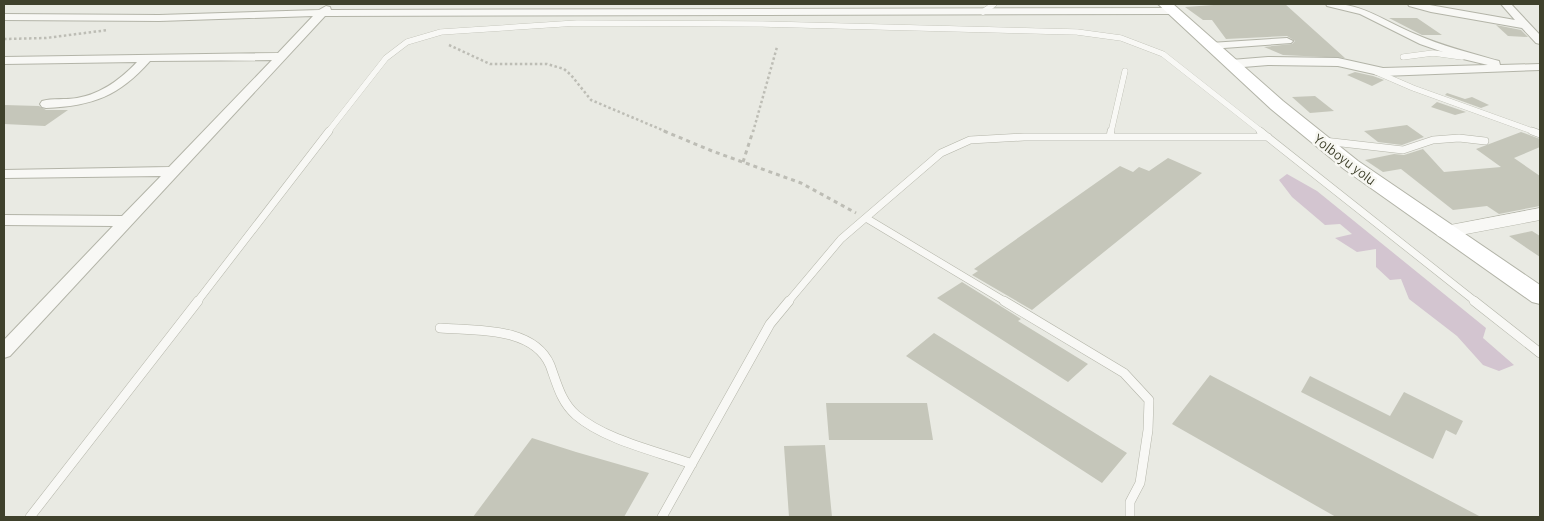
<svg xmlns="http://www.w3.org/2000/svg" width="1544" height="521" font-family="Barlow,sans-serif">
  <rect width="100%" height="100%" fill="#e9eae3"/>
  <!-- green -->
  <path fill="#d3c5d0" d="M1287,174L1317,191L1486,328L1483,338L1514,365L1499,371L1483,365L1457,336L1409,299L1401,279L1390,280L1376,267V249L1357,252L1335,238L1352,234L1340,224L1325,225L1292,197L1279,180Z"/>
  <!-- building -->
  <path fill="#c5c6ba" d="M1228,4H1285L1345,58L1283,55L1264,47L1292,44L1295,41L1287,36L1226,39L1212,20H1203L1185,7Z
    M1389,18H1417L1442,35H1422Z
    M1496,25L1521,30L1528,37L1508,36Z
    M1355,72L1373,76L1384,80L1372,86L1347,75Z
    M1447,93L1465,99L1472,97L1489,105L1481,108L1445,95Z
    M1315,96L1334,111L1310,113L1292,97Z
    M1437,102L1466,112L1455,115L1431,107Z
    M4,105L39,106L46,110H68L45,126L4,124Z
    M1407,125L1424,137L1402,145L1378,142L1364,131Z
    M1521,132L1540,139V147L1514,158L1540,176V206L1499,214L1487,206L1453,210L1401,169L1383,172L1365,160L1394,154L1404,155L1423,149L1444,172L1501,167L1476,149Z
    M1168,158L1202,173L1032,310L972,275L978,271L974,269L1120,166L1133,172L1139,167L1149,171Z
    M1532,231L1540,236V257L1509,236Z
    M962,282L1021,319L1018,321L1088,364L1068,382L937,298Z
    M934,333L1127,453L1102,483L906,356Z
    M1210,375L1481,517H1336L1172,424Z
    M1310,376L1390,416L1404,392L1463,421L1456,435L1446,430L1433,459L1301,392Z
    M826,403H927L933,440H829Z
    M532,438L576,452L649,473L624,517H473Z
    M825,445L832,517H789L784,446Z"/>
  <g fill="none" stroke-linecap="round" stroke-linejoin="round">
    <defs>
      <path id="service-far2" d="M983,12L994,4
        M1403,57L1433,53L1462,57
        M1376,72L1413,88L1535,132
        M328,132L386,58L407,42L441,32L577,23L761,24L1077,32L1121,38L1163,54L1262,132
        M1111,132L1125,71"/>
      <path id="service-far1" d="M1260,131L1476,302
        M1532,131L1540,134
        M1110,137L1111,131
        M1324,141L1403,150L1433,140L1459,138L1485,141
        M866,218L1006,302
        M197,302L329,131
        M788,302L841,239L941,153L970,140L1024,137H1268"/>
      <path id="service" d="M1004,301L1124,373L1149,400L1148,430L1140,483L1130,502V517
        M1474,301L1540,353
        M440,328C475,331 533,326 550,365C557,384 561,402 576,415C605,440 656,451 692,464
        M30,517L198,301
        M662,517L770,324L789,301"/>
      <path id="minor" d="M1326,4C1362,2 1383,21 1415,34C1442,46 1470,53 1499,61L1500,65L1540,64V70L1383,76L1338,66L1268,65L1231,68L1225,64L1231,60L1268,57L1338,58L1383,68L1488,65L1463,59L1420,44L1360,14L1327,6Z
        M1408,4H1424L1515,20L1501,4H1511L1540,35V44L1536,43L1522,28L1431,12L1409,6Z
        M326,6L330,7L331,10L1172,8L1177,11L1172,14L325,16L10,356L4,358V340L113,226L4,225V215L122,216L161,176L4,178V170L169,167L272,60L150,61C119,96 93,106 46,108L42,107L40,104L42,101C53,98 65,100 77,98C101,94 121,79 137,62L4,64V57L278,53L313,16L159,21L4,20V14L159,15L319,10Z
        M1287,38L1293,41L1291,43L1210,49L1204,46L1210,43Z"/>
      <path id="tertiary" d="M1540,208V220L1445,238L1438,236L1435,232L1438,228L1445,226Z"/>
      <path id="secondary" d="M1158,4H1173L1283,101L1358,161L1540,285V304L1532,302L1344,169L1271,109Z"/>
    </defs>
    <!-- service-far2 casing -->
    <use href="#service-far2" stroke="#b3b4a8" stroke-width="6"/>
    <!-- service-far1 casing -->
    <use href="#service-far1" stroke="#b3b4a8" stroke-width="8"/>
    <!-- service casing -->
    <use href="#service" stroke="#b3b4a8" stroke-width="10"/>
    <!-- minor casing -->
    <use href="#minor" stroke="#b3b4a8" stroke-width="2"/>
    <!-- tertiary casing -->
    <use href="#tertiary" stroke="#b3b4a8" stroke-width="1"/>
    <!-- secondary casing -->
    <use href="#secondary" stroke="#b3b4a8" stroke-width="2"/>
    <!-- path-far1 -->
    <path stroke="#bdbdb5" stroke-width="2.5" stroke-dasharray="2.5 2.5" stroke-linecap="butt" d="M4,39L46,38L108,30
      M449,45L490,64H547L564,69L571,75L591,100L667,132
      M753,132L777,47"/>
    <!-- path -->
    <path stroke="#bdbdb5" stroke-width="3" stroke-dasharray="4 4" stroke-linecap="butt" d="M664,131L712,151L801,183L856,213
      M743,162L753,131"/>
    <!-- service-far2 -->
    <use href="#service-far2" stroke="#f8f8f5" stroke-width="5.5"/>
    <!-- service-far1 -->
    <use href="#service-far1" stroke="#f8f8f5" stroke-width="7"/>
    <!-- service -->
    <use href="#service" stroke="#f8f8f5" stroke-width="9"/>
    <!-- minor -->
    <use href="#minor" fill="#f8f8f5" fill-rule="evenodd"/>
    <!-- tertiary -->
    <use href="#tertiary" fill="#f8f8f5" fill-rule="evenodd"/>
    <!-- secondary -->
    <use href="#secondary" fill="#fff" fill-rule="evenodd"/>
  </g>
  <g text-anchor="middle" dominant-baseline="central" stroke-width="5" stroke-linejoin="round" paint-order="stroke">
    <!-- street labels -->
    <g font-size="14" fill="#3f412c" stroke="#f7f7f2">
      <text transform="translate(1345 159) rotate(37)">Yolboyu yolu</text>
    </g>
  </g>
  <!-- border -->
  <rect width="1544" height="521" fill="none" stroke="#3f412c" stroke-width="10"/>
</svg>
